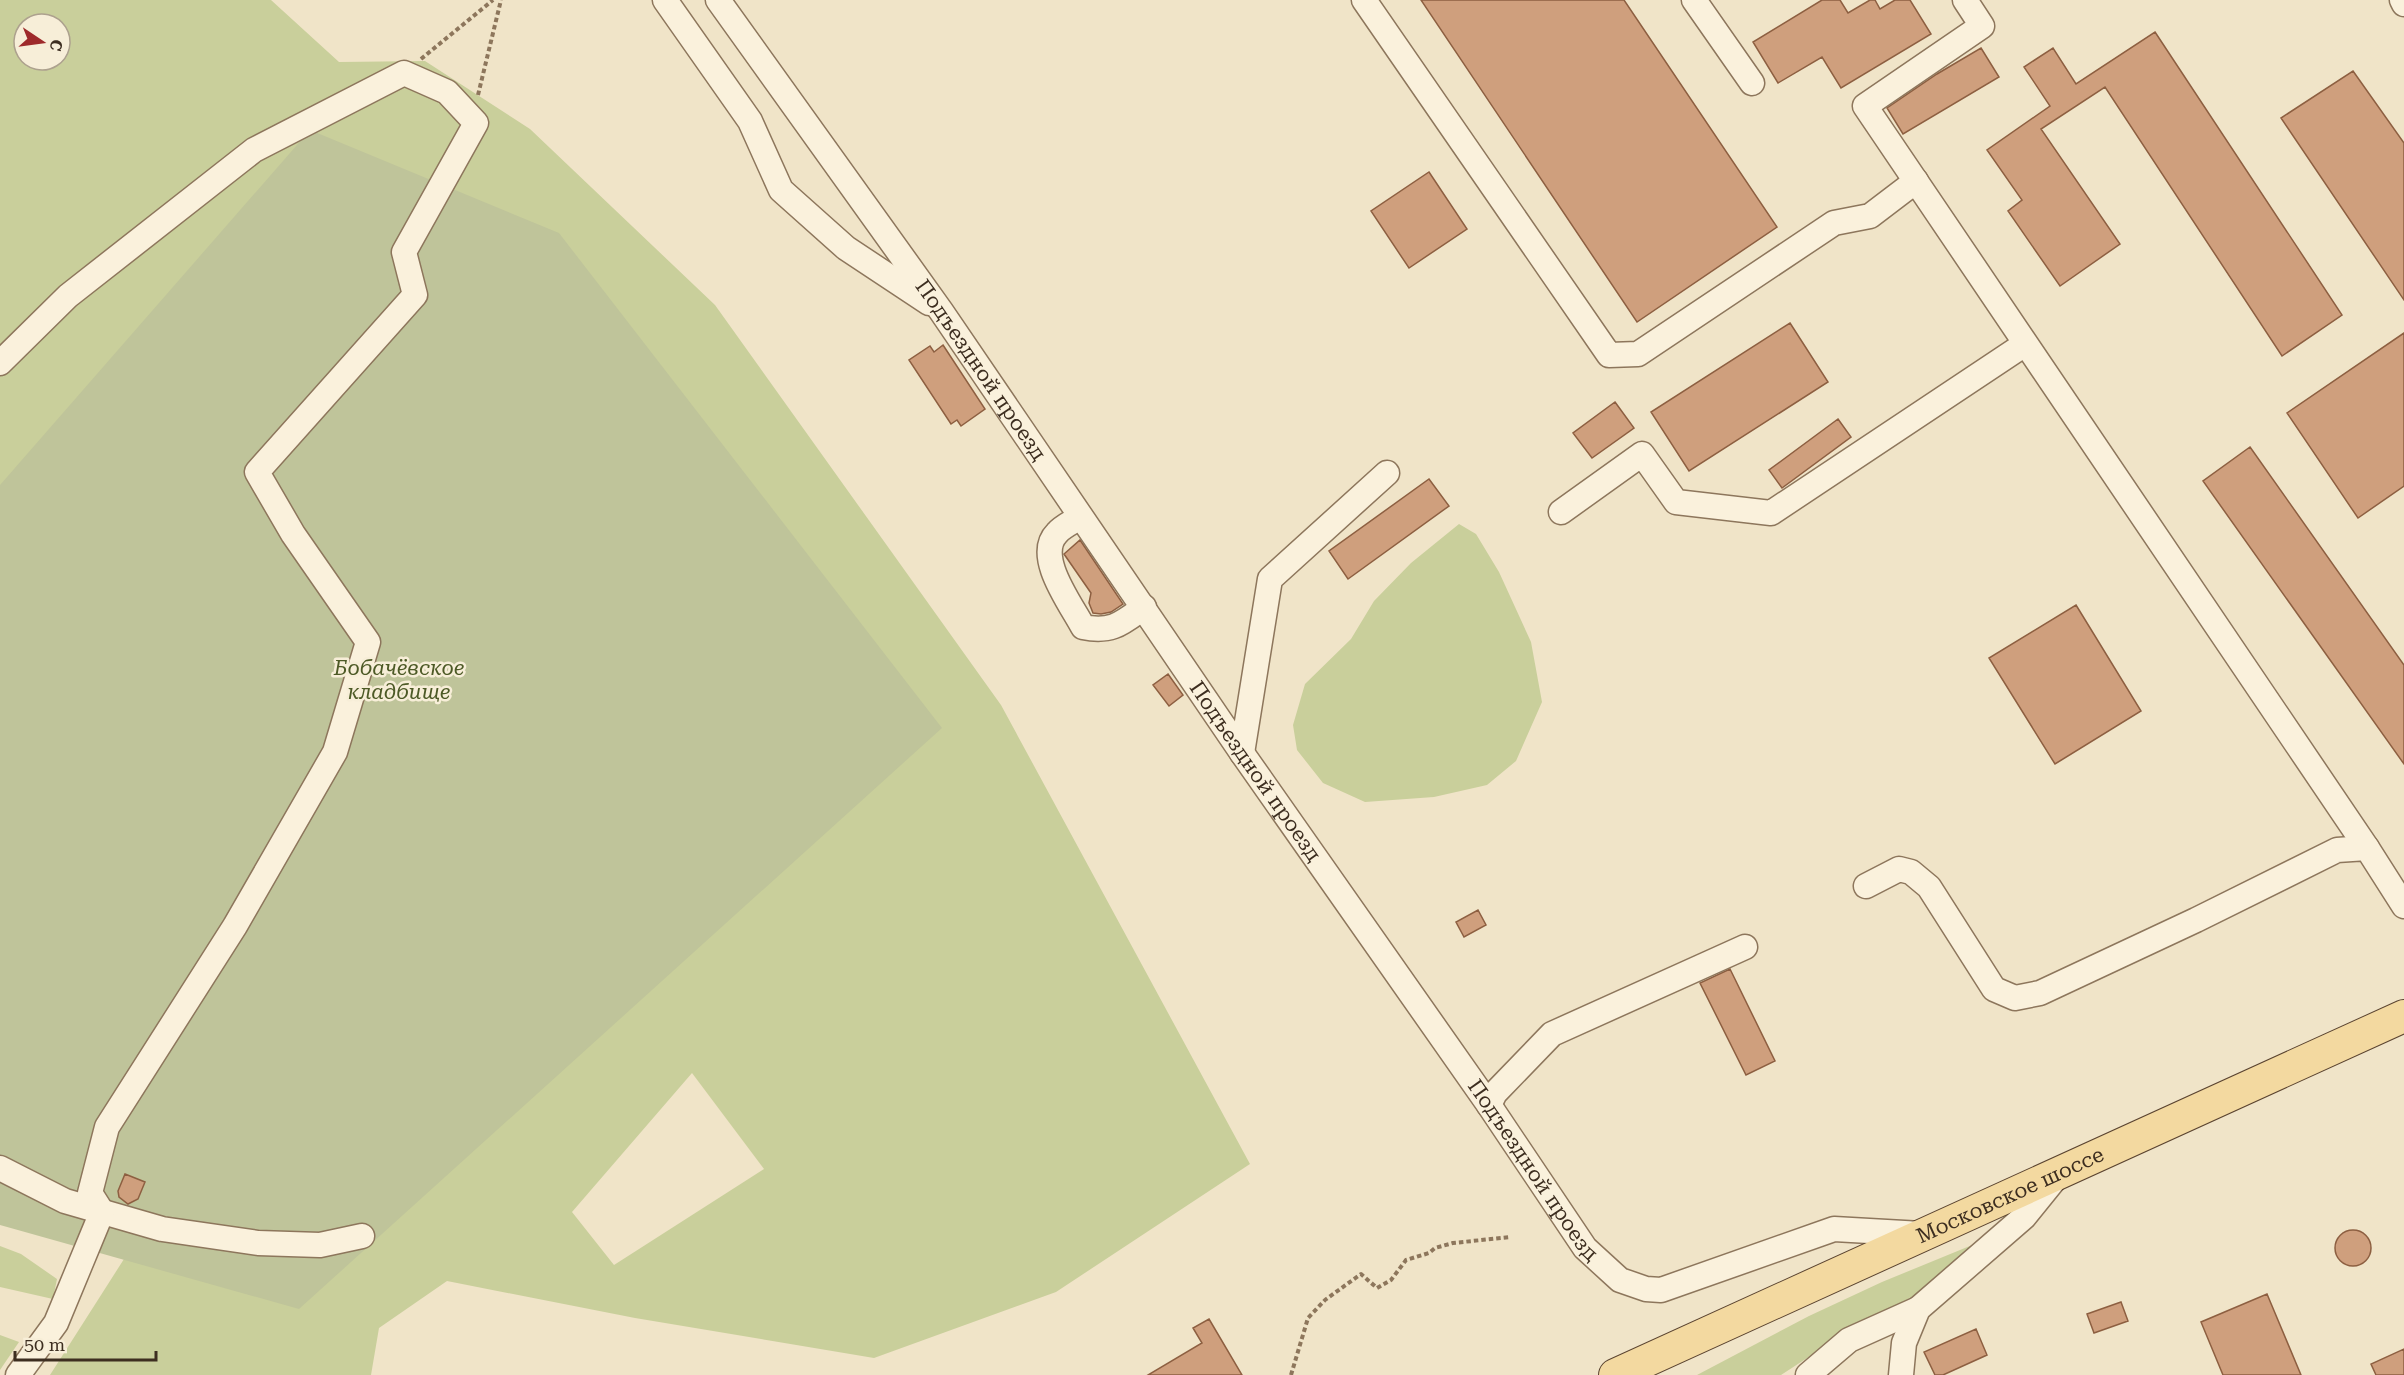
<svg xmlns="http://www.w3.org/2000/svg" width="2404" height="1375" font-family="'Roboto Serif',serif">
  <rect width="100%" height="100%" fill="#f0e4c8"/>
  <!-- green -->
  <path fill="#c9cf9b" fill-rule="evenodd" d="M0,0H271L339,62L425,61L530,129L715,305L1001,705L1250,1164L1056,1292L874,1358L635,1318L447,1281L379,1328L371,1375H50L124,1259L0,1217ZM24,24H60V60H24ZM692,1073L764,1169L614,1265L572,1212Z
    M1459,524L1476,534L1499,572L1531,642L1542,702L1516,761L1487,785L1434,797L1365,802L1323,783L1297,750L1293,725L1305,684L1351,639L1374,601L1411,563Z
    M1982,1241L1923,1291L1841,1336L1781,1375H1697L1809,1316L1882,1282Z
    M0,1246L21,1254L57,1279L53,1299L0,1287Z
    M0,1335L19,1342L0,1370Z"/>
  <!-- cemetery -->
  <path fill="#bfc49a" d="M310,130L559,233L942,728L299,1309L0,1225V485Z"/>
  <!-- building -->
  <path fill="#cf9f7d" stroke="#8d5f41" stroke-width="1.5" d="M1421,0H1624L1777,227L1637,322Z
    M1822,0H1840L1848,13L1870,0H1875L1880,9L1895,0H1910L1931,34L1841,88L1822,57L1778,83L1753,42Z
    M2155,32L2342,315L2282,356L2105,87L2041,129L2120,244L2060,286L2008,211L2022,200L1987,150L2050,106L2024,67L2053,48L2076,84Z
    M1981,48L1999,77L1903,134L1887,108L1937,74Z
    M2353,71L2404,143V300L2281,118Z
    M1429,172L1467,229L1409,268L1371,211Z
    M1790,323L1828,382L1689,471L1651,412Z
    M2404,333V486L2358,518L2287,413Z
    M943,345L985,409L961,426L957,420L951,424L909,360L930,346L934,352Z
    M1615,402L1634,428L1592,458L1573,433Z
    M1838,419L1851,437L1782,488L1769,470Z
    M2250,447L2404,665V764L2203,481Z
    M1429,479L1449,506L1348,579L1329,551Z
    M1080,540L1123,604L1111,612L1101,614L1093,613L1089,603L1091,593L1064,554Z
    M2076,605L2141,711L2055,764L1989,658Z
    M1168,674L1183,695L1169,706L1153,685Z
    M1478,910L1486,925L1464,937L1456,922Z
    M1730,969L1775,1061L1746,1075L1700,983Z
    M125,1174L145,1182L138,1199L128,1204L119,1197L118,1191Z
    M2335 1248a18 18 0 1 1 36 0a18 18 0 1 1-36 0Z
    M2267,1294L2301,1375H2223L2201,1322Z
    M2121,1302L2128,1321L2094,1333L2087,1314Z
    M1209,1319L1242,1375H1148L1202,1343L1193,1328Z
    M1976,1329L1987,1355L1943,1375H1935L1924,1352Z
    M2404,1349V1375H2376L2371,1364Z"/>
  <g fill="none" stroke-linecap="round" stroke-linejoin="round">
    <defs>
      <g id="minor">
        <path d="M665,0L750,121L781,190L846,248L929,303"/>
        <path id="s1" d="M718,0L941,311L1242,753L1489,1105L1585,1248L1620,1280L1646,1289L1661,1290L1834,1229L1922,1234"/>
        <path d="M1364,0L1609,355L1638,354L1834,223L1870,216L1916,181"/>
        <path d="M1694,0L1752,83"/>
        <path d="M1965,0L1982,26L1865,106L2367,848"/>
        <path d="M2402,0L2404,4"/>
        <path d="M0,363L68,296L254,150L404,73L447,92L476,123L404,252L415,295L257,472L293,534L368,642L335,752L235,926L107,1127L90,1193L102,1212"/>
        <path d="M1561,512L1642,454L1676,502L1771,513L2025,344"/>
        <path d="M1080,517C1073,522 1063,526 1057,533C1034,556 1071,604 1083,627C1112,633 1122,623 1144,607"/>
        <path d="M1242,753L1270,579L1387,473"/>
        <path d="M1866,886L1899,869L1911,872L1929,887L1994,989L2015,998L2040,993L2196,920L2337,850L2367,848L2404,906"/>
        <path d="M1489,1105L1495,1093L1552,1034L1745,947"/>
        <path d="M0,1168L65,1201L162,1229L258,1243L320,1245L362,1236"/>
        <path d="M18,1375L56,1323L102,1212"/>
        <path d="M1808,1375L1849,1340L1918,1309"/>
        <path d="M1901,1375L1904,1343L1918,1309L2024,1217L2058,1175"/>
      </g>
      <g id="major">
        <path id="s2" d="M1615,1375L2404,1016"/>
      </g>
    </defs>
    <!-- minor casing -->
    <use href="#minor" stroke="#8d765c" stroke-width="27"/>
    <!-- major casing -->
    <use href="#major" stroke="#5b4430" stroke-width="34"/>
    <!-- path -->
    <path stroke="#8d765c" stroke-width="4" stroke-dasharray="4.5 3" stroke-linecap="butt" d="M421,59L493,0
      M478,95L501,0
      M1291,1375L1308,1318L1325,1300L1361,1274L1377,1288L1391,1280L1406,1260L1429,1253L1435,1248L1453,1243L1511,1237"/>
    <!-- minor -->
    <use href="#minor" stroke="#faf1dc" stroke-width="24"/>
    <!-- major -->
    <use href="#major" stroke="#f3d9a0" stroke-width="32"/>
  </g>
  <g text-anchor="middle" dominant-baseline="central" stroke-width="5" stroke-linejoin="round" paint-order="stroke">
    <!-- street labels -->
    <g font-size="21" fill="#3d2e20" stroke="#f7eed8">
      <text stroke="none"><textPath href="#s1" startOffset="454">Подъездной проезд</textPath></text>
      <text stroke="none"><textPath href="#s1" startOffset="940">Подъездной проезд</textPath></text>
      <text stroke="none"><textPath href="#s1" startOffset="1426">Подъездной проезд</textPath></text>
      <text stroke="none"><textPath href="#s2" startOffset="434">Московское шоссе</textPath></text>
    </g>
    <!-- park labels -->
    <g font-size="21" font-style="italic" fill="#4d5a26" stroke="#f7eed8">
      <text x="399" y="668">Бобачёвское<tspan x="399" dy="24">кладбище</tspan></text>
    </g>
  </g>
  <!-- north arrow -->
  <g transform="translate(42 42) rotate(103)"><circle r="28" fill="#f7eed8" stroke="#ada18e" stroke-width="1.5"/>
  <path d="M0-4.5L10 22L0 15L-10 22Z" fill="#9e2a2b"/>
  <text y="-9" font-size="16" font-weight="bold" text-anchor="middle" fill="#3d2e20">С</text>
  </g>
  <!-- scale -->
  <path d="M15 1351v9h141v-9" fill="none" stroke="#3d2e20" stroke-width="3"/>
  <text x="24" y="1351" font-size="18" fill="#3d2e20" stroke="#f7eed8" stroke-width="4.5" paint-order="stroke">50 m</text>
</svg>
